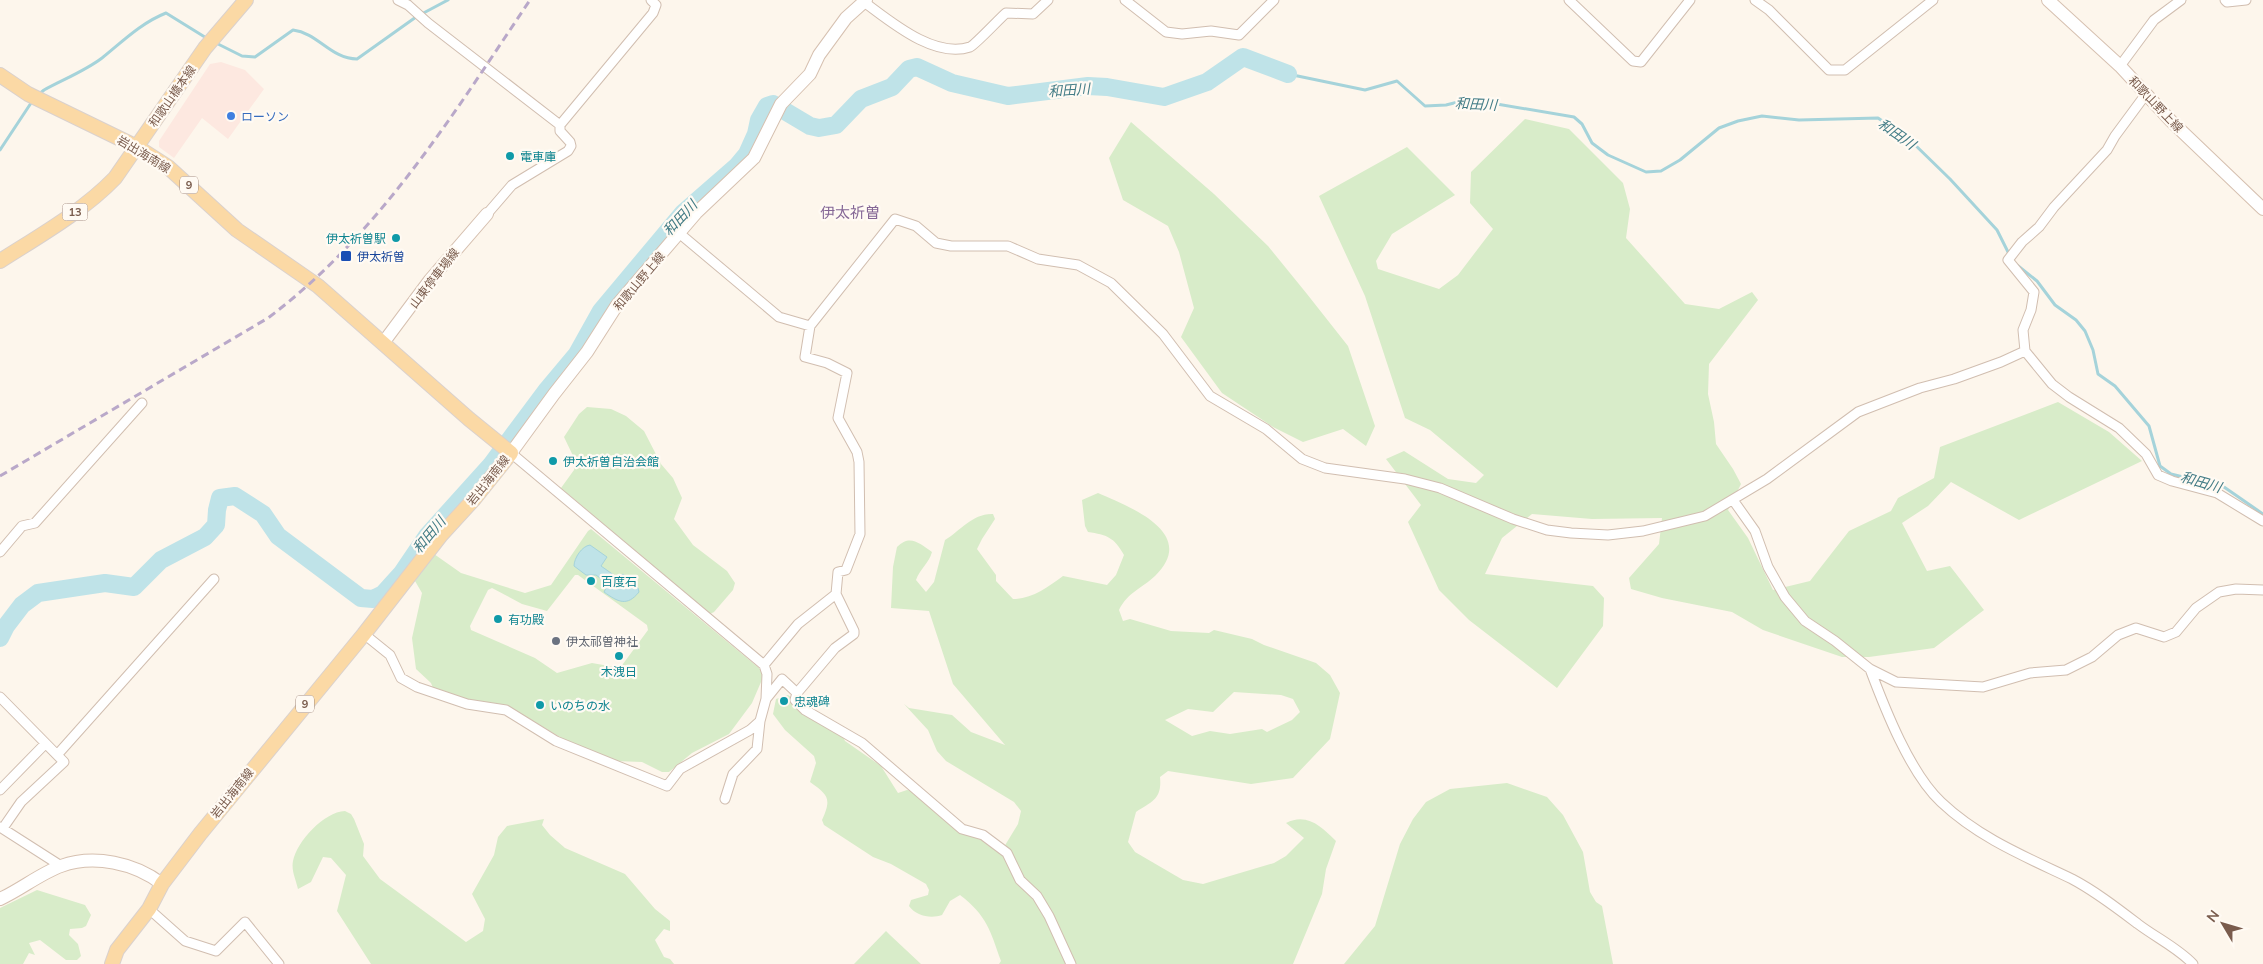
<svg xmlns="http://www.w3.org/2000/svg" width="2263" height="964" font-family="Mulish,'Noto Sans JP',sans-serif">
  <rect width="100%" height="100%" fill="#fdf6ec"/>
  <!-- commercial -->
  <path fill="#fde8e0" d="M221,62L245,70L264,89L228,139L202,118L174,158L159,147V141L210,64Z"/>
  <!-- green -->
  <path fill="#d8ecc9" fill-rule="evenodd" d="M1525,119L1569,129L1623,183L1630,209L1626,238L1685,304L1719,309L1752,292L1758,300L1709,364L1708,394L1714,422L1716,444L1733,469L1741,484L1728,510L1748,538L1773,590L1810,581L1849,531L1891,511L1898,498L1934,478L1940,447L2058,402L2109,432L2142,461L2019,520L1951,482L1928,506L1902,523L1927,571L1950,566L1984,610L1934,648L1869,657H1842L1763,630L1732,612L1662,598L1631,589L1629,578L1659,544L1662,518L1592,519L1532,514L1502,538L1485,574L1593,586L1604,598L1603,626L1557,688L1469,620L1439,590L1408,522L1421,505L1386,459L1404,451L1448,479L1476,483L1484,475L1430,430L1405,418L1365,296L1319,196L1407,147L1455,195L1392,234L1376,261L1378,269L1439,289L1458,275L1493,229L1470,203L1471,172Z
    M1131,122L1214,194L1268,246L1307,294L1348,346L1375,426L1366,446L1343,429L1303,442L1273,427L1222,393L1181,337L1194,308L1179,252L1168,226L1123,200L1109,158Z
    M587,407L611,409L626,416L644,431L661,464L673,478L682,498L674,519L693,545L727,571L735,583L733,590L714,612L710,614L561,488L574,470L576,462L564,437L579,414Z
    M1098,493C1130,507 1199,533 1155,576C1141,589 1128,592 1119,610L1123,621L1130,619L1171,631L1209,633L1214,630L1252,639L1264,645L1316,663L1330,675L1340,693L1330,739L1293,778L1251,784L1168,771L1160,777C1162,799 1153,801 1136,812L1128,842L1135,852L1183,880L1203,884L1274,863L1286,856L1304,838L1286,823C1307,812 1322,827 1336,841L1326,869L1322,894L1293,964H999L1001,961C990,930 987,916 960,895L950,901L942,915C931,919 916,916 909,906L911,900L928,895L929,890L926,884L891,864L873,857L824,825L822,820C832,798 828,795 810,782L816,763L814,756L785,730L773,714L776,699L788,695L809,709L837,723L845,741L881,766L898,793L907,790L913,791L980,836L1004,847L1018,824L1021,811L1014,802L946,761L937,751L928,730L904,704L909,708L952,715L971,732L1005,745L953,684L929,611L891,608L893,567L897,547C910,534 919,543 932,552C929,563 920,569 916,580L926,592L934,582L945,540C960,531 973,513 993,514L995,519L982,539L977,549L996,575V581L1013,599C1032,599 1048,587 1063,576L1107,585L1116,575L1124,555C1114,537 1107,535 1088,532L1085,526L1082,500ZM1234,692L1281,695L1293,699L1300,712L1292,720L1267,732L1262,729L1230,734L1210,731L1192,736L1165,720L1188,709L1213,712Z
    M591,529L759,668L764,675L752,703L729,734L692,753L669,772H662L642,762L615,761L570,743L508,706L461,698L433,688L431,683L416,669L412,638L422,593L415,581L434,554L461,573L525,593L551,585L588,531ZM575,575H578L647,625L648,630L620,668L592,663L557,673L535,658L471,630L470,626L488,590L492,588L522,604L547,611Z
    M1507,783L1547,797L1563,815L1583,852L1590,892L1596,902L1602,906L1613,964H1344L1375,926L1400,844L1413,819L1426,802L1450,789Z
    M345,811L351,814L354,819L364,844L363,856L380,879L466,942L483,931L485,919L472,894L494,855L498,837L507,826L544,819L542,825L550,835L565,848L625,874L655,909L670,921V931L664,929L655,940L664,957L670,959L674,964H371L337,911L346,875L331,858L323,857L311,882L298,889C296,880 291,870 293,861C297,841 324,812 345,811Z
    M37,890L85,905L91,915L86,926L82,928L70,929L69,935L78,944L81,956L77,960H66L40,940L29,943L35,955L29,953L23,964H0V908Z
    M886,931L890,935L921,964H854Z"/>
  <!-- water -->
  <path fill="#bfe3e8" stroke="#a5d3da" d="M590,545L607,557L601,566L618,578L623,574L638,588L639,592C627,607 618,602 604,592L608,584L596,575H586L574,566C574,558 582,546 590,545Z"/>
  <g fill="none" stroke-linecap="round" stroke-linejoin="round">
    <!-- stream -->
    <path stroke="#a5d3da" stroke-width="3" d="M214,42L242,56L255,57L293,30C318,33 331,59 357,59L416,17L448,0
      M1288,74L1365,90L1397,81L1425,106L1446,105L1462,101L1485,102L1574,117L1582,124L1592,143L1608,155L1646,172L1661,171L1680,160L1719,128L1738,121L1762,116L1799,120L1878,118L1910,140L1950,179L1997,230L2010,256
      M38,95L44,90C62,80 85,71 102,58C123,41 141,23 166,13L208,39
      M0,150L33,100
      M2017,265L2037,281L2055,305L2076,320L2085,331L2093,350L2098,374L2115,386L2149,426L2160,466L2171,474L2224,487L2263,514"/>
    <!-- river -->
    <path stroke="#bfe3e8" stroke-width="18" d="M0,638L6,626L22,605L38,593L105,583L134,587L161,560L205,537L216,525L217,510L220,498L235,496L263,514L278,536L361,598L373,599L383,594L402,573L427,536L491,465L546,391L577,354L601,311L683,213L737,166L747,154L756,134L759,120L767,106L773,104L810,126L819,128L836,125L861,99L892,87L909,69L917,67L952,83L1008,96L1088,86L1107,87L1164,97L1207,82L1243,57L1288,74"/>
    <defs>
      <path id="street" d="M398,0L408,5L428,23L560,125V131L570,142L571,146L568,151L512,185L487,214
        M1125,0L1166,32L1182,34L1211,31L1239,35L1274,0
        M1569,0L1633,61L1641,62L1690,0
        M1755,0L1769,10L1829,70H1845L1933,0
        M2225,0L2227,2L2246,0
        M864,2C890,21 934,59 970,47C975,45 1000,18 1006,13L1033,14L1048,0
        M2120,66L2154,20L2181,0
        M2146,94L2115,136L2107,150L2054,207L2039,227L2022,242L2008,260L2034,292L2031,310L2023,330L2025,351L2052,384L2069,397L2119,428L2146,454L2158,475L2172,481L2217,493L2263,521
        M560,125L653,13L656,5L651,0
        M679,233L779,317L810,326
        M511,453L764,665L767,674L766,699
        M1733,500L1755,531L1768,567L1785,597L1805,621L1835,641L1870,669L1896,682L1983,687L2030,673L2066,670L2092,657L2118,635L2136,628L2164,637L2176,632L2196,608L2219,592L2236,589L2263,590
        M0,552L22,526L35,523L142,403
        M364,634L390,655L401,678L417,687L467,704L506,710L556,741L667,786L680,769L750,730L760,721L766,699L782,679L797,693L795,700L805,710L862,743L962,829L983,835L1007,853L1020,880L1037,896L1049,916L1071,964
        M764,665L798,624L836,594L838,572L846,570L860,534L859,462L857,452L838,418L847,373L827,363L805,357L810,326L895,219L916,226L936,243L951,246H1008L1038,259L1078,265L1111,283L1163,334L1210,396L1266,429L1302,459L1325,468L1405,479L1440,488L1513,519L1547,530L1571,533L1608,535L1643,531L1705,516L1767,479L1858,412L1920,388L1954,379L2001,362L2025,351
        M1870,669C1885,709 1910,773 1941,802C1979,838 2026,857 2072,879C2095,891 2117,908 2138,924C2155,937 2178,948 2193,964
        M797,693L835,648L854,634V631L836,594
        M0,697L64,762L21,802L3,828
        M57,755L214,579
        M0,790L45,744
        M725,799L733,774L757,749L760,721
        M0,827L61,866
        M149,909L185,941L216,951L245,922L279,964"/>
      <path id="secondary" d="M2048,0L2120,66L2171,121L2263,209
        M383,343L430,280L487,214
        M511,453L554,394L587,352L617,305L696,213L754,158L781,104L810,74L819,55L846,18L866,0
        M0,899C20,890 41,873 61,866C94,854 135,863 162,884"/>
      <path id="primary" d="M0,75L28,94L137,147L168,167L237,230L318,286L469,419L511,453L474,499L441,535L364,634L200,834L162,884L149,909L117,950L112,964
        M0,261C39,236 82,212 115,178L205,48L246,0"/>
    </defs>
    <!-- street casing -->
    <use href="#street" stroke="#d1beb0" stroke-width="11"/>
    <!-- secondary casing -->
    <use href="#secondary" stroke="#d6c0b0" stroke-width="14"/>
    <!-- primary casing -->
    <use href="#primary" stroke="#dad1cd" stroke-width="16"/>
    <!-- street -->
    <use href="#street" stroke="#fff" stroke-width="9"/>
    <!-- secondary -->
    <use href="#secondary" stroke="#fff" stroke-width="12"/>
    <!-- primary -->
    <use href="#primary" stroke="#fbd9a5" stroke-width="14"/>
    <!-- rail -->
    <path stroke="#b9a8c9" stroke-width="3" stroke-dasharray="8 5" stroke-linecap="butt" d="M0,476L268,318C379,235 454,113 530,0"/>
  </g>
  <!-- markers -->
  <circle fill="#3f7fe0" stroke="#fffaf3" stroke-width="2" cx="231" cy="116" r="5"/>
  <g fill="#0f9aa8" stroke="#fffaf3" stroke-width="2">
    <circle cx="510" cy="156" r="5"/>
    <circle cx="396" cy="238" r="5"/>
    <circle cx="553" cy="461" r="5"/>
    <circle cx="591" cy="581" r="5"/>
    <circle cx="498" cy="619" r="5"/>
    <circle cx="619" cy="656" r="5"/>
    <circle cx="784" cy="701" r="5"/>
    <circle cx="540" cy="705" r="5"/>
  </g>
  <rect fill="#1a4fb4" stroke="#fffaf3" stroke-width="2" x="340" y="250" width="12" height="12" rx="2.5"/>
  <circle fill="#6b7280" stroke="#fffaf3" stroke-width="2" cx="556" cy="641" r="5"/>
  <g text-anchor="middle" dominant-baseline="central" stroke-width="4.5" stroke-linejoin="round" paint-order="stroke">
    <!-- shield labels -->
    <g fill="#fffaf3" stroke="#a28b7f" stroke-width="1">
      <rect x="180" y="176.5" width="18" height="17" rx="4"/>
      <rect x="62.5" y="203.5" width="25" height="17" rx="4"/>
      <rect x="296" y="695.5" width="18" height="17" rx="4"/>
    </g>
    <g font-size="11" font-weight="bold" fill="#7a5c4d">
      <text x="189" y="185">9</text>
      <text x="75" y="212">13</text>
      <text x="305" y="704">9</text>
    </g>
    <!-- street labels -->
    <g font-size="12" fill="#7a5c4d" stroke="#fffaf3">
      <text transform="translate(172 96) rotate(-55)">和歌山橋本線</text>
      <text transform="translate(2156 104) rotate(46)">和歌山野上線</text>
      <text transform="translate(144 154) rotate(31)">岩出海南線</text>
      <text transform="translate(434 278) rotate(-52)">山東停車場線</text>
      <text transform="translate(639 281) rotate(-50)">和歌山野上線</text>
      <text transform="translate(488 480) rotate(-51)">岩出海南線</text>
      <text transform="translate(232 793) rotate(-51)">岩出海南線</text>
    </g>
    <!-- shop labels -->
    <g font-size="12" fill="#366cbe" stroke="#fffaf3" text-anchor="start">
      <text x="241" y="116">ローソン</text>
    </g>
    <!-- culture labels -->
    <g font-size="12" fill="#0d838f" stroke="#fffaf3" text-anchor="start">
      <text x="520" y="156">電車庫</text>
      <text x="386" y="238" text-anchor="end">伊太祈曽駅</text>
      <text x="563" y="461">伊太祈曽自治会館</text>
      <text x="601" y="581">百度石</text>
      <text x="508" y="619">有功殿</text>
      <text x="619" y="671" text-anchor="middle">木洩日</text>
      <text x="794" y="701">忠魂碑</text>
      <text x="550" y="705">いのちの水</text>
    </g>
    <!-- transit labels -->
    <g font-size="12" fill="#164399" stroke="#fffaf3" text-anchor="start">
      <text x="357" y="256">伊太祈曽</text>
    </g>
    <!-- worship labels -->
    <g font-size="12" fill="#5b616d" stroke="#fffaf3" text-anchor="start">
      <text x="566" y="641">伊太祁曽神社</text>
    </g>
    <!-- water labels -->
    <g font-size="14" font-style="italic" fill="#437c86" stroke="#fffaf3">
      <text transform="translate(1069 90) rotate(-4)">和田川</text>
      <text transform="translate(1476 104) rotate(3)">和田川</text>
      <text transform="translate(1897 134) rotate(35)">和田川</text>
      <text transform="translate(680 218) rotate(-47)">和田川</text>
      <text transform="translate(2201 482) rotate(16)">和田川</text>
      <text transform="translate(429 535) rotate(-50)">和田川</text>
    </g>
    <!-- quarter labels -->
    <g font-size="15" fill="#846695" stroke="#fffaf3">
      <text x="850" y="212">伊太祈曽</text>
    </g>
  </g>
  <!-- north arrow -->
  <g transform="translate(2223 924) rotate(308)" stroke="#fffaf3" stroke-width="4" paint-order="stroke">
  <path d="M0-4L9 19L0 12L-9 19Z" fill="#7a5c4d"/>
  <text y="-8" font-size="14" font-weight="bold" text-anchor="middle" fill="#7a5c4d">N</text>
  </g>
</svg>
